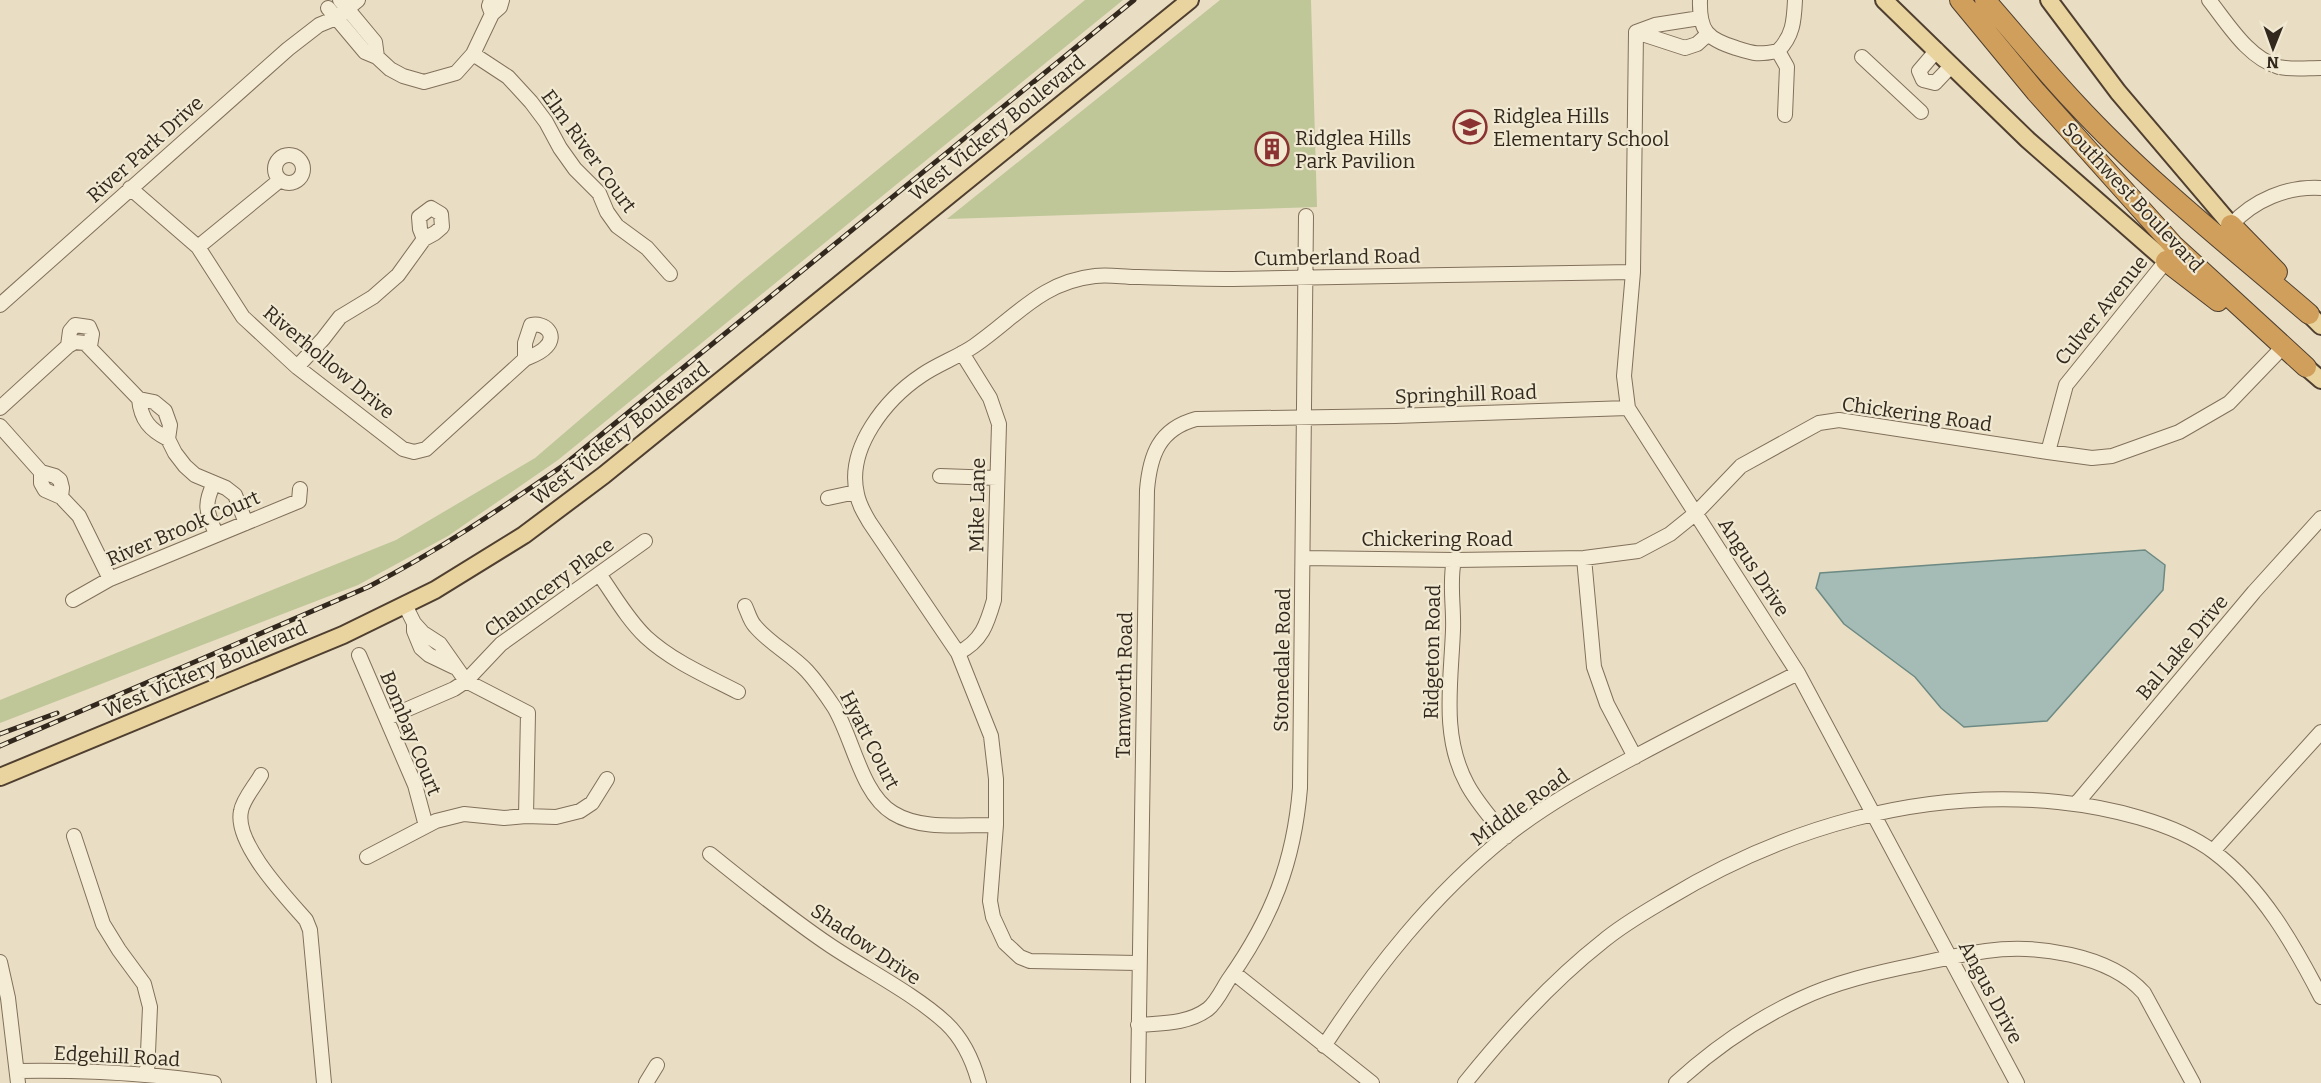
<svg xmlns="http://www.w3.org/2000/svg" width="2321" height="1083" font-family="Bitter,serif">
  <rect width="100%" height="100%" fill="#e9dec3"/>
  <!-- green -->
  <path fill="#bfc698" d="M1085,0H1123L558,460L448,536L358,585L0,723V700L396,540L535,458L744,279Z
    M1220,0H1311L1317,207L947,219Z"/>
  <!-- water -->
  <path fill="#a5bcb6" stroke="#6d8983" stroke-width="1.5" d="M2145,550L2165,565L2163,590L2047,721L1964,727L1941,708L1915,677L1844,624L1816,588L1820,573Z"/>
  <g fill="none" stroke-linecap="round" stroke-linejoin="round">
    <defs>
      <path id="minor" d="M340,0L375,42L377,57
        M491,0L489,6L492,14
        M1700,0C1699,31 1707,39 1736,48C1755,54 1758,55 1778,51
        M2209,0C2228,24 2248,58 2279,67C2292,70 2308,68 2321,68
        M328,8L365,52L377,57L390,69L403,76L424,82L456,73L473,54L492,14L500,7L502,0
        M1700,18L1655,25L1636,32L1685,48L1697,44L1707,35
        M1636,32L1633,272L1624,376L1628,408L1798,673L2017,1083
        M1937,50L1919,71L1923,80L1935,83L1952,65
        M1778,51L1787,67L1785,115
        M1778,51C1793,36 1794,21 1795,0
        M473,54L508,77L531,102L546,122L560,148L575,169L599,193L607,212L617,226L647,248L670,274
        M1862,57L1921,112
        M275 169a14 14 0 1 1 28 0a14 14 0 1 1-28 0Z
        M130,188L198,247L243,317L297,367L403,449L414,452L426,449L525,359C532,356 541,353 546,347C558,335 545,322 531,325L525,343V359
        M2231,225C2254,200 2287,186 2321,188
        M198,247L280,180
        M0,305L288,49L319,25L336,18L358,0
        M68,346L70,331L75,325L89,327L92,334L90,346
        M297,367L323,339L340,317L373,297L398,275L424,239L435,233L442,227L441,214L431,208L419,217L420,229L424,239
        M139,399C141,420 150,430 168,439
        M0,408L68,346L75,342L85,343L139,399L154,402L165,411L170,425L168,439L175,453L185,466L195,475L226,488L235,495L246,523
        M0,426L41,472L55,476L60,480L62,488L61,497
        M2048,452L2066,385L2166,261
        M41,472V483L45,490L61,497L79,516L110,579
        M940,476L997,478
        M214,483C203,506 207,512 216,534
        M828,498L856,492
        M1303,558L1454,560L1584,558L1638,551L1670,534L1696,513L1741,466L1819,423L1839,420L2048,452L2092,458L2112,456L2179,432L2229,403L2281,349
        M1584,558L1594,667L1607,704L1635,757
        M1454,560C1449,582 1454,607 1453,630C1451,683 1441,736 1467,784C1477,803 1493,820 1506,837
        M599,574C614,595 627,619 646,637C672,661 707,676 738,692
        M73,600L110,579L299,501L300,489
        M405,605L414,623V631L421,648L429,655L454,667
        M745,606C748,612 750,621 755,626C770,644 791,654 807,671C817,682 826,695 834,707C853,738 861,794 893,813C922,831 963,824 996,825
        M414,623L423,633L440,644L466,681L528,713L526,816
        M958,653C982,641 987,624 994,600L999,424L990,398L962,353
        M359,655L415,785L426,826
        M387,718L454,689L466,681L501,644L645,541
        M261,775C255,786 243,799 241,811C234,843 286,897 306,920L310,930L324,1083
        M2076,804L2254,592L2321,518
        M74,836L103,924L119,950L144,984L150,1007L147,1075
        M2213,851L2321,732
        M710,854C750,886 789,918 831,946C867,970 916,995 946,1023C963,1039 973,1061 979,1083
        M367,857L436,821L464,814L504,818L526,816L556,817L580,811L592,803L607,779
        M0,962L8,998L18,1083
        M1138,963L1030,961L1020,957L1005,943L993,917L990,901L996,825V779L991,736L958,653L870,523C864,513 859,505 857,494C846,448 886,399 922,375C938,364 958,357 974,346C1016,317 1041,282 1095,276C1108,274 1123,277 1136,277C1169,278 1201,279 1233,279C1366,276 1500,274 1633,272
        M1234,973L1372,1083
        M1138,1025C1162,1023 1188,1024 1208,1009C1217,1002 1223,988 1229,979C1272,918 1294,862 1300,788L1306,216
        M1324,1046C1375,968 1432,896 1505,837C1545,805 1591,780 1636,756C1690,727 1744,700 1798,673
        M18,1071C83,1070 149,1073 214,1083
        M646,1083L657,1065
        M1138,1083L1147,490C1150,455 1159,429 1196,419L1395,416L1628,408
        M1465,1083C1506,1032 1551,982 1602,942C1622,925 1645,912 1667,899C1784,828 1920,788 2058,802C2107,807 2174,822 2214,852C2262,888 2294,945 2321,997
        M1676,1083C1713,1049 1755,1020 1800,999C1836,982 1875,973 1914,965C1938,960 1962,954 1986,951C2035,944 2109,954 2144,993L2193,1083"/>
      <path id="major" d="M1884,0L2028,140L2166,261
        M2049,0L2118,92L2231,225
        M2309,314L2321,326
        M2306,367L2321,380
        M0,777L343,635L435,590L524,535L604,475L1190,0"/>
      <path id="highway" d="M1960,0L2036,92L2173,245L2306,367
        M1985,0C2015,34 2044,70 2075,103C2146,180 2230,246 2309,314
        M2231,225L2277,272
        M2166,261L2218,301"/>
    </defs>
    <!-- minor casing -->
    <use href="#minor" stroke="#81705c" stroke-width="16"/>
    <!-- major casing -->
    <use href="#major" stroke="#4f3f30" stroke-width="20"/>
    <!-- highway casing -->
    <use href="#highway" stroke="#4f3f30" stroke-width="22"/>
    <!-- minor -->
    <use href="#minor" stroke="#f5ecd5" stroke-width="14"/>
    <!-- major -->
    <use href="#major" stroke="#e9d39e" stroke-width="16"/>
    <!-- highway -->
    <use href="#highway" stroke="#d09f5c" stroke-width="20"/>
    <defs>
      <path id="rail" d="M0,734L57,713
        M0,746L368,587C438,551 500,509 564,465L1134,0"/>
    </defs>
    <!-- rail casing -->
    <use href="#rail" stroke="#33281e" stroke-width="5"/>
    <!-- rail -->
    <use href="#rail" stroke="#f1e9d2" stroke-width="3" stroke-dasharray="9" stroke-linecap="butt"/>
  </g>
  <!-- icons -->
  <defs>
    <symbol id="school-ring" viewBox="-11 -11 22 22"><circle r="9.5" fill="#f1e9d2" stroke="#8a3332" stroke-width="1.5"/><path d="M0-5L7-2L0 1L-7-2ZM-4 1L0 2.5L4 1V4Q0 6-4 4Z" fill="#8a3332"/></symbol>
    <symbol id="building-ring" viewBox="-11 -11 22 22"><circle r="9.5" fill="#f1e9d2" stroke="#8a3332" stroke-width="1.5"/><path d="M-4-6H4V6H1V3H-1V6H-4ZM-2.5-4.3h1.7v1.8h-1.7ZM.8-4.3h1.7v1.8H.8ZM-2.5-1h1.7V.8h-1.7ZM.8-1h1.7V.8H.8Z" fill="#8a3332"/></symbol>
  </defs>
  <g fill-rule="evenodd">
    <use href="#school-ring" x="1451" y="108" width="38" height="38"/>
    <use href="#building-ring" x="1253" y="130" width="38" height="38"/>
  </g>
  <g text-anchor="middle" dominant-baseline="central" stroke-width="4.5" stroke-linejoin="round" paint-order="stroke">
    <!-- poi labels -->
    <g font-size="20" fill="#33281e" stroke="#f1e9d2" text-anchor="start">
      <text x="1493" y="116">Ridglea Hills<tspan x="1493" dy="23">Elementary School</tspan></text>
      <text x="1295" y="138">Ridglea Hills<tspan x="1295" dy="23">Park Pavilion</tspan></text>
    </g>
    <!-- street labels -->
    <g font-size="20" fill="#33281e" stroke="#f1e9d2">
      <text transform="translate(997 128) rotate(-39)">West Vickery Boulevard</text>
      <text transform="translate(145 149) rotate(-42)">River Park Drive</text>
      <text transform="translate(589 151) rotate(54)">Elm River Court</text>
      <text transform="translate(2133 197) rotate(47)">Southwest Boulevard</text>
      <text transform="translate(1337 257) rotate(-1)">Cumberland Road</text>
      <text transform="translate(2101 310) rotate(-51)">Culver Avenue</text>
      <text transform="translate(329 362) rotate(40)">Riverhollow Drive</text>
      <text transform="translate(1466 394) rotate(-2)">Springhill Road</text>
      <text transform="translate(1917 414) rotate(8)">Chickering Road</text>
      <text transform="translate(620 433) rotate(-38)">West Vickery Boulevard</text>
      <text transform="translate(977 505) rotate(-89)">Mike Lane</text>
      <text transform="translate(183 528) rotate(-23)">River Brook Court</text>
      <text x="1437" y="539">Chickering Road</text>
      <text transform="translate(1754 567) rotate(57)">Angus Drive</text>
      <text transform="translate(549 587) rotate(-36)">Chauncery Place</text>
      <text transform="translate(2182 647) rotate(-50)">Bal Lake Drive</text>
      <text transform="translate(1432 652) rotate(-89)">Ridgeton Road</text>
      <text transform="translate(1282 660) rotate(-89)">Stonedale Road</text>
      <text transform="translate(205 669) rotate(-23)">West Vickery Boulevard</text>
      <text transform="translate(1124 685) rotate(-89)">Tamworth Road</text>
      <text transform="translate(411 733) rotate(68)">Bombay Court</text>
      <text transform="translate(870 740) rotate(63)">Hyatt Court</text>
      <text transform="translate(1520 807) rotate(-36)">Middle Road</text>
      <text transform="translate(866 944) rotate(34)">Shadow Drive</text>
      <text transform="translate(1991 992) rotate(62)">Angus Drive</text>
      <text transform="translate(117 1056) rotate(3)">Edgehill Road</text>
    </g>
  </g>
  <!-- north arrow -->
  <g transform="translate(2273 48) rotate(181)" stroke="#f1e9d2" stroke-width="4.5" paint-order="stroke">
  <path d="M0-4.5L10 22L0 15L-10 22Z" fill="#33281e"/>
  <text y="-9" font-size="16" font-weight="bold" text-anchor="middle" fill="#33281e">N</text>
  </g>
</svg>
